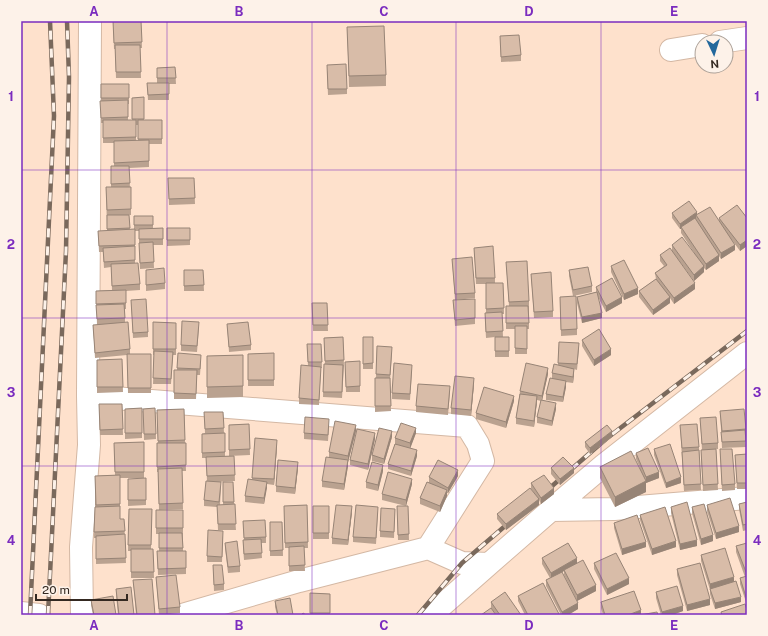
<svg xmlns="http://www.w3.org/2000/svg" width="768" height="636" font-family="'Public Sans',sans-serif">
  <rect width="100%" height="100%" fill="#fee1cc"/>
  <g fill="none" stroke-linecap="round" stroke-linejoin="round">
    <defs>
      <path id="street" d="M720,42L747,38
        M671,50L702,45
        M88,396L467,426L478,444L483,461L428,548
        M551,510L604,465L747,353
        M21,613L39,615
        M82,615L81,547L89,445L88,396L90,21
        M182,615L299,581L428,548L462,563L489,564L551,510L614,509L747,498
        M431,615L489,564"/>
    </defs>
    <!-- street casing -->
    <use href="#street" stroke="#d4b8a4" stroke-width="24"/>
    <!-- street -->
    <use href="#street" stroke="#fff" stroke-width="22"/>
    <defs>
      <path id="rail" d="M544,493L606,439L747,331
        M30,615L54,116L50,21
        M48,615L66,251L69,77L67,21
        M418,615L462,563L512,520"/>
    </defs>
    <!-- rail casing -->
    <use href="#rail" stroke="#7a695c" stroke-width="4.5"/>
    <!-- rail -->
    <use href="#rail" stroke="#fdf2e9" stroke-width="3" stroke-dasharray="9" stroke-linecap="butt"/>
  </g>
  <!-- wall -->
  <path fill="#baa290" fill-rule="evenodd" d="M113,21H141L142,48H140L141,78H116L115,49H114Z
    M347,27L386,75V86L349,87Z
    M500,36L521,55V61L501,62Z
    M175,67L176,84H169V100H148L147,83H157V68Z
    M327,71L347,89V94L328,95Z
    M101,84H129V104H128V120H132V98L144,97V120H162V144H149V167L129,168L131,209V215H129L130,230L134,229V216H153V228H163V245H153L154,268L140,269L139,249V231H135V263L140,284V290L126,291V309H125V323L130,349V354H151V393H128L127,355L95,358L93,325H97L96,291L112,290L111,267L104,268L103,252H99L98,231H107L106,187H111V166H114V143H103V123H101ZM136,125H138V141H136Z
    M168,178H194L195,204L169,205Z
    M672,213L697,215L719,222V218H747V246L740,251L732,240L735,250L721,259L719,256V261L706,270L704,268V272L694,281L678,259L695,289L674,304L670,298V303L653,315L639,297V291L656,279L655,273L664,266L660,261V255L672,250V245L695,254L681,233V229H680L672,218Z
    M167,228H190V245L167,246Z
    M474,248L495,278V283H503L504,314H502L503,337H509V357H495V337L486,338L485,319V313H486V284H476Z
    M452,259L475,293V298L455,300Z
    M506,262L529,301V329H527V354H515V329H506V306H509Z
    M611,266L638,294L624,300L611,272Z
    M146,270L165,283V289L146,291Z
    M184,270H203L204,291H184Z
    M569,270L592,286V292L573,296L569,276Z
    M531,274L553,311V317L534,318Z
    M596,287L622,303L606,312L598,297L602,318L582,323L577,303V297L596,292Z
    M560,297L577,329V335L561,336Z
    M131,300L148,332V337L133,338Z
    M453,300L475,318V324L455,326Z
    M312,303H327L328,331H313Z
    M153,322L176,323V355H173L171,384H153L154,355H153Z
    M227,324L251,345V350L229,352Z
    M199,327L197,352L181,351V345Z
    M343,337L344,366L342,398L323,397L324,364H325L324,338Z
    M363,337H373V369H363Z
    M582,340L611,355L594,366L582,346Z
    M559,342L579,349L577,370L574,369V374L573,383L566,382V387L563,402L546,400V394L552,379V373L558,365Z
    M307,344H321L322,368H321L319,405L299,404V398L308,366Z
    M377,346L392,353L390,381L391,411L375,412V378H376Z
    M178,353L201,361L200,375H197L196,399H174V370H177Z
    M274,353V386H248V354Z
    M243,355V397L207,398V356Z
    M122,359L123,392L97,393V360Z
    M360,361V392H346L345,362Z
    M412,371L410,400L392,399V393Z
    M548,374L542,400L556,409L552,426L537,423V417L541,401L537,400L534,427L516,424V418L520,391Z
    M474,384L471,416L451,414V408Z
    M450,392L448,415L416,412V406Z
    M514,401L506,428L476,419V413Z
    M99,404H122L123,435H100Z
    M142,408V438L125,439V409Z
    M155,408L156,439L144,440L143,409Z
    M184,409L186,471H182L183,509L159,510L158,472H157V443H158L157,410Z
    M720,411L746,429V435H745L746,447L722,448Z
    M204,412H223L224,433H225V456H234L235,481L218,482L221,488L220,505H223V482H233L234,504L236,530H218L217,507L204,506V500L207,481L206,458H202V434L205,433Z
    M700,418L718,443V449H716L718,490L703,491L701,456V450H702Z
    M249,424L250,455L229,456V425Z
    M329,425L328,441L304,439V433Z
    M680,425L699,447L701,490L684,491Z
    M356,431L348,462V466L344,490L322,487V481L329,457V452Z
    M416,433L410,448L417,456L411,476L388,469V464L395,444V438Z
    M392,437L384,464L372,461V455Z
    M612,437L590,454L585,447V442Z
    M255,438L277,446L274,485L267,484L264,504L245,502V496L252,480Z
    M375,439L368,470L350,465V460Z
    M144,442V478H120V519H124L126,563L96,564V538H94L95,507V476L115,475L114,443Z
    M654,449L681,483L666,488L654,455Z
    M720,449L735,484V490L722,491Z
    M636,453L659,478L646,483V492L615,507L600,478V467L640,468L636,459Z
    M747,454V489H737L735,455Z
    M298,468L295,494L276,492V486Z
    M551,468L574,473L560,485L551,474Z
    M383,471L378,491L366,488V482Z
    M458,476L448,493H447V496L440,512L420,504V498L429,483V477Z
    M128,479L146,500V505L128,506Z
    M531,483L554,494L541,504L539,500V505L506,530L497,519V514L534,493L531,489Z
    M412,484L406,506L382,500V494Z
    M747,502V530L743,531L739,509V504Z
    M307,505L308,548H304L305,571H289V548H285L284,506Z
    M707,505L739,532L716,539L707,511Z
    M313,506H329V539H313Z
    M397,506H408L409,540H398Z
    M671,507L697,546L680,550L671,513Z
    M692,507L713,541L701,545L692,513Z
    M129,509H152L151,549H153L154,578H131V551H128Z
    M395,509L394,538L380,537V531Z
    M156,510H183V551H186V574L158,575L157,551H159V534H156Z
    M352,512L348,545L332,544V538Z
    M378,512L376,544L353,542V537Z
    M640,515L676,547L652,555L640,520Z
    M243,521L266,537V543H261L262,558L244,560L243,546V540H244Z
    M270,522H282L283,556H270Z
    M614,523L646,547L622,555L614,528Z
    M223,536L222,562H207V556Z
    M225,543L240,566V572L228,573L225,548Z
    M747,543V605L740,584V578L745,577L736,552V546Z
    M701,555L734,582L741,602L715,609L710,594V590L701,561Z
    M542,558L577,563L596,591L577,601L564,575V571L562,572L578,609L568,615H561L546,586V580L550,578L542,564Z
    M594,563L629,584L607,595L594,569Z
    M213,565L224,584V590L214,591Z
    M677,569L710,605L687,611L677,575Z
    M156,577L180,607V613L159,615Z
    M133,580L155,615H136Z
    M116,589L134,615H118L116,595Z
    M656,592L683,611L672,615H661L656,598Z
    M310,593L330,594V615H310Z
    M518,596L559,615H525L518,601Z
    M91,600L116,615H93L91,605Z
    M275,601L293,615H277L275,607Z
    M491,602L521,615H496L491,608Z
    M601,602L641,615H658H603L601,608Z"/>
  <!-- shaded-wall -->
  <path fill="#978476" d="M697,212V216L696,215V218L682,228L681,227V229H680V224Z
    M747,240V246L740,251V245Z
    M735,245V250L721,259V253Z
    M719,255V261L706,270V264Z
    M704,266V272L694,281V275Z
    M695,283V289L674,304V298Z
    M638,288V294L624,300V294Z
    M622,297V303L606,312V306Z
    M670,297V303L653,315V310Z
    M602,313V318L582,323V317Z
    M611,349V355L594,366V360Z
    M548,368V374L542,401V396Z
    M574,369V374L573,383V377Z
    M474,378V384L471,416V410Z
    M566,381V387L563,402V397Z
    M514,396V401L506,428V422Z
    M537,396V402L534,427V421Z
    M556,403V409L552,426V421Z
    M356,425V431L348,462V456Z
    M416,428V433L410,449V443Z
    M392,431V437L384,464V459Z
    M612,431V437L590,454V448Z
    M375,433V439L368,470V464Z
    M277,440V446L274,485V479Z
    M417,450V456L411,476V471Z
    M348,460V466L344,490V484Z
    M298,462V468L295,494V488Z
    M383,465V471L378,491V485Z
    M574,468V473L560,485V479Z
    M458,470V476L448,493V488Z
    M659,472V478L646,483V492L615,507V497L646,481V477Z
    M681,477V483L666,488V483Z
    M412,479V484L406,506V500Z
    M267,482V488L264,504V498Z
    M554,488V494L541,504V498Z
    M447,490V496L440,512V506Z
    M539,499V505L506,530V524Z
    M352,506V512L348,545V540Z
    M739,526V532L716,539V533Z
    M713,535V541L701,545V539Z
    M697,540V546L680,550V544Z
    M676,541V547L652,555V549Z
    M646,542V547L622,555V549Z
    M577,558V564L564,570V571L551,579V573Z
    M746,572H747V577L746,578Z
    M734,577V583L710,590V584Z
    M629,578V584L607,595V589Z
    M596,585V591L577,601V595Z
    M741,597V602L715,609V603Z
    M710,599V605L687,611V605Z
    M578,603V609L568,615H562V612Z
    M683,606V611L672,615H662V612Z
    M641,610V615H628Z"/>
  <!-- building -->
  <path fill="#d8bca8" stroke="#978476" d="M113,21H141L142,42L114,43Z
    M384,26L386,75L349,76L347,27Z
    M519,35L521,55L501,57L500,36Z
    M115,45H140L141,72H116Z
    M346,64L347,89H328L327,65Z
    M175,67L176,78H157V68Z
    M147,83H169V94L148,95Z
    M101,84H129V98H101Z
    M144,97V119H132V98Z
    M128,100V117L101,118L100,101Z
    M103,120H136V137L103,138Z
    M138,120H162V139H138Z
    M149,140V161L114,163V141Z
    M111,166H129L130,183L111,184Z
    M168,178H194L195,198L169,199Z
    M106,187H131V209L107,210Z
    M689,201L697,212L680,224L672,213Z
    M737,205L747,218V240L740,245L719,218Z
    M710,207L735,245L721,253L696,215Z
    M107,215H129L130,228L107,229Z
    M134,216H153V225H134Z
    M695,218L719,255L706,264L681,227Z
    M163,228V239H139V229Z
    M167,228H190V240H167Z
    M135,229V245L99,246L98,231Z
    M682,237L704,266L694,275L672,245Z
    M153,242L154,262L140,263L139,243Z
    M135,246V260L104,262L103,248Z
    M493,246L495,278H476L474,248Z
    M670,248L695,283L674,298L655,273L667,265L660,255Z
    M472,257L475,293L455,294L452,259Z
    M624,260L638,288L624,294L611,266Z
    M527,261L529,301L509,302L506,262Z
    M138,263L140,284L112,286L111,264Z
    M588,267L592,286L573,290L569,270Z
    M164,268L165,283L146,285V270Z
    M184,270H203L204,285L184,286Z
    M551,272L553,311L534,312L531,274Z
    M612,278L622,297L606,306L596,287Z
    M656,279L670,297L653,310L639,291Z
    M486,283H503L504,308L486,309Z
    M126,290V303L96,304V291Z
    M597,292L602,313L582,317L577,297Z
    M576,296L577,329L561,330L560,297Z
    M146,299L148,332L133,333L131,300Z
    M475,299V318L455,320L453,300Z
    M312,303H327L328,325H313Z
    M124,304L125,318L97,319L96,305Z
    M506,306H528L529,323H506Z
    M502,312L503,331L486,332L485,313Z
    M182,321L199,322L197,346L181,345Z
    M128,322L130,349L95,353L93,325Z
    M153,322L176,323V349H153Z
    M248,322L251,345L229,347L227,324Z
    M515,326H527V349L515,348Z
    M599,329L611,349L594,360L582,340Z
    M343,337L344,360L325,361L324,338Z
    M363,337H373V363L363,364Z
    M495,337H509V351H495Z
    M559,342L579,343L577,364L558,363Z
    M307,344H321L322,362H308Z
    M377,346L392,347L390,375L376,374Z
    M154,351L173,352L171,379L153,378Z
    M178,353L201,355L200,369L177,368Z
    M274,353V380H248V354Z
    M127,354H151V388H128Z
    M243,355V386L207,387V356Z
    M122,359L123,387H97V360Z
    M360,361V386L346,387L345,362Z
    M394,363L412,365L410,394L392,393Z
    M526,363L548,368L542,396L520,391Z
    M324,364L343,365L342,392H323Z
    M554,364L574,369L573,377L552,373Z
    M301,365L321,367L319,400L299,398Z
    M174,370H197L196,394L174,393Z
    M455,376L474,378L471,410L451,408Z
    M375,378H390L391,406H375Z
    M550,378L566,381L563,397L546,394Z
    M418,384L450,386L448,409L416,406Z
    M484,387L514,396L506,422L476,413Z
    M520,394L537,396L534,421L516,418Z
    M541,400L556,403L552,421L537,417Z
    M99,404H122L123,429L100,430Z
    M142,408V433H125V409Z
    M155,408L156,434H144L143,409Z
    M184,409L185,440L158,441L157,410Z
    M744,409L746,429L722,431L720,411Z
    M204,412H223L224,428L205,429Z
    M305,417L329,419L328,435L304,433Z
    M716,417L718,443L702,444L700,418Z
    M335,421L356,425L348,456L329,452Z
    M401,423L416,428L410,443L395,438Z
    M249,424L250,449L229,450V425Z
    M697,424L699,447L682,448L680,425Z
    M607,425L612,431L590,448L585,442Z
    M379,428L392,431L384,459L372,455Z
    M357,429L375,433L368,464L350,460Z
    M745,430L746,441L722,442L721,432Z
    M225,433V452L202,453V434Z
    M255,438L277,440L274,479L252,478Z
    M144,442V472H115L114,443Z
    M157,443H186V465L157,467Z
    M395,444L417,450L411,471L388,464Z
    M670,444L681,477L666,483L654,449Z
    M648,448L659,472L646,477L636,453Z
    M716,449L718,484L703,485L701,450Z
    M720,449H732L735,484L722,485Z
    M699,450L701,484L684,485L682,452Z
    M631,451L646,481L615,497L600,467Z
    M747,454V483H737L735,455Z
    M234,456L235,475L207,476L206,457Z
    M326,457L348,460L344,484L322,481Z
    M563,457L574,468L560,479L551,468Z
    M278,460L298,462L295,488L276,486Z
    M438,460L458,470L448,488L429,477Z
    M372,462L383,465L378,485L366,482Z
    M182,468L183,503L159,504L158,469Z
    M388,472L412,479L406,500L382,494Z
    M120,475V504L96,505L95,476Z
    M544,475L554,488L541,498L531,483Z
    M146,478V500H128V479Z
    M248,479L267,482L264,498L245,496Z
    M206,481L221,482L219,502L204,500Z
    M223,482H233L234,502H223Z
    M427,482L447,490L440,506L420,498Z
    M530,488L539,499L506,524L497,514Z
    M730,498L739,526L716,533L707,505Z
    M687,502L697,540L680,544L671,507Z
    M747,502V524L743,525L739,504Z
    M235,504L236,524H218L217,505Z
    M704,504L713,535L701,539L692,507Z
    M307,505L308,542L285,543L284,506Z
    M336,505L352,506L348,540L332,538Z
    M356,505L378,507L376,538L353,537Z
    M120,506V519H124L125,531L94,532L95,507Z
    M313,506H329V533H313Z
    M397,506H408L409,534L398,535Z
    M665,507L676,541L652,549L640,515Z
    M381,508L395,509L394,532L380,531Z
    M129,509H152L151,545H128Z
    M156,510H183V528H156Z
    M637,515L646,542L622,549L614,523Z
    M265,520L266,537L244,538L243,521Z
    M270,522H282L283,550L270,551Z
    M208,530L223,531L222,557L207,556Z
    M159,533H182L183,548H159Z
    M125,534L126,558L96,559V536Z
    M261,539L262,553L244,554L243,540Z
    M237,541L240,566L228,567L225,543Z
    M568,543L577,558L551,573L542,558Z
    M747,543V572H746L736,546Z
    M304,546L305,565L289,566V547Z
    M725,548L734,577L710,584L701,555Z
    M131,549H153L154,572H131Z
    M157,551H186V568L158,569Z
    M616,553L629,578L607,589L594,563Z
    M583,560L596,585L577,595L564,570Z
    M700,563L710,599L687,605L677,569Z
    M213,565H222L224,584L214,585Z
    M562,572L578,603L562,612L546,580Z
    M176,575L180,607L159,609L156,577Z
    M747,576V600L740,578Z
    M152,579L155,615H137L133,580Z
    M736,581L741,597L715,603L710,589Z
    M543,583L559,614L558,615H528L518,596Z
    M677,586L683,606L662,612L656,592Z
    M131,587L134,615H119L116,589Z
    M634,591L641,610L628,615H605L601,602Z
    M505,592L521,615H500L491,602Z
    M310,593L330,594V613H310Z
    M113,596L116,615H94L91,600Z
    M290,598L293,615H278L275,601Z
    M745,604L747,610V615H722L721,612Z
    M491,608L496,615H481Z
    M657,612L658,615H640Z
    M303,613L306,615H301Z"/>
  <!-- grid -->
  <path fill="none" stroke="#7b2cbf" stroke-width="1" stroke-opacity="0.55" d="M167,21V615M312,21V615M456,21V615M601,21V615M21,170H747M21,318H747M21,466H747"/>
  <!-- border -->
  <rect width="768" height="636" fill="none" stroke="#fdf2e9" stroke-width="44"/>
  <!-- north arrow -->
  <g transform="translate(714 54) rotate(176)"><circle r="19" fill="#fdf2e9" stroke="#ada299"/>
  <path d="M0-3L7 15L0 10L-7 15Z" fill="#23689c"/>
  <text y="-6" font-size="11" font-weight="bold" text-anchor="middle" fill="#342921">N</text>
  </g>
  <!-- scale -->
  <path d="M36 594v6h91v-6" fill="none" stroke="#342921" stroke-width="2"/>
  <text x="42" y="594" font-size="12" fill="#342921" stroke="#fdf2e9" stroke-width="3" paint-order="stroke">20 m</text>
  <rect x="22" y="22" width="724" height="592" fill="none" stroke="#7b2cbf" stroke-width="1.5"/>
  <g font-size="13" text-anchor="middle" font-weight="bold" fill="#7b2cbf">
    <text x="94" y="16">A</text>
    <text x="239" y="16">B</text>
    <text x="384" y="16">C</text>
    <text x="529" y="16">D</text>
    <text x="674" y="16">E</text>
    <text x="11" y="101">1</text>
    <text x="757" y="101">1</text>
    <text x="11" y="249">2</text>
    <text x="757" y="249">2</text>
    <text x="11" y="397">3</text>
    <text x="757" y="397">3</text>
    <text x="11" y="545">4</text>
    <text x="757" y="545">4</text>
    <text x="94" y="630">A</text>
    <text x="239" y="630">B</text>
    <text x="384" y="630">C</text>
    <text x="529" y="630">D</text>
    <text x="674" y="630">E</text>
  </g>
</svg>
